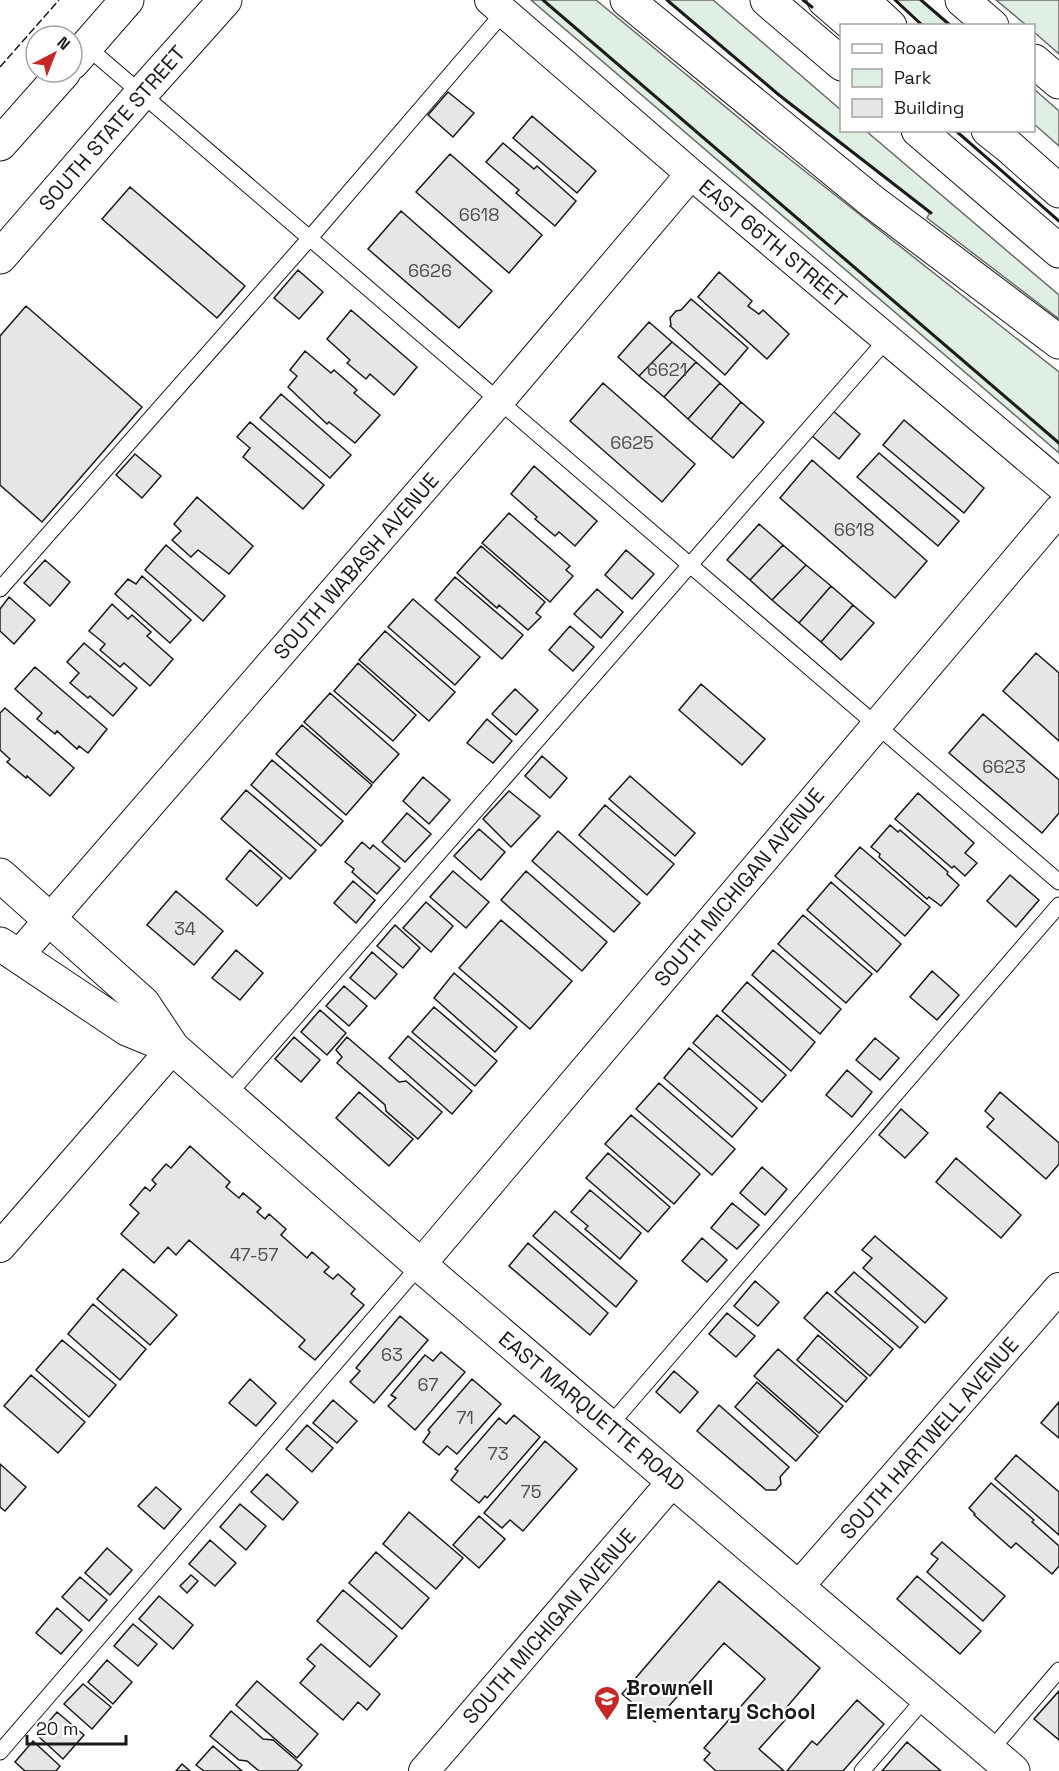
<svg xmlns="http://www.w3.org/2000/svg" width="1059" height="1771" font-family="'Space Grotesk',sans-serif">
  <rect width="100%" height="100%" fill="#fff"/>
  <!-- green -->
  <path fill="#e0efe3" stroke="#6a6a6a" stroke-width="1.5" d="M531,0H596L768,142L1059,372V453Z
    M667,0H713L841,110L842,130L866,131L1059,295V319L927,218L930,212L779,95Z
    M895,0H921L951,25H923Z
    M996,0H1059V54L1034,32V26L1026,25Z
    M1034,89L1059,111V146L1034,124Z"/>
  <!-- building -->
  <path fill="#e6e6e6" stroke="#1a1a1a" stroke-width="1.5" d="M448,92L474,113L453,137L428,115Z
    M532,116L596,171L577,193L513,138Z
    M503,143L534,169L537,166L576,201L555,226L516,193L519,190L486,162Z
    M450,154L542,235L509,273L416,192Z
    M130,187L245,286L217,318L102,219Z
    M401,211L492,291L459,328L368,249Z
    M298,270L323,292L299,319L274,298Z
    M719,272L752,301L748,306L759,314L763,310L789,334L767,359L698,297Z
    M691,299L748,348L725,375L670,326L671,325L670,318L676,311L681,310Z
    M26,306L142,407L42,522L0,485V336Z
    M351,310L417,367L394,395L370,374L366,379L347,363L350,360L327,339Z
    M649,322L672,342L639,376L618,357Z
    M672,342L696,362L664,397L639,376Z
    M305,351L331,373L334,370L357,390L354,393L380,415L355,443L329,422L327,424L288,387L297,376L290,370Z
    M696,362L720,383L688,419L664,397Z
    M603,383L695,464L662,502L570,421Z
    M720,383L741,402L711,439L688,419Z
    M281,394L351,455L330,478L260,418Z
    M741,402L764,422L733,458L711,439Z
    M832,410L860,434L839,459L811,435Z
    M904,420L984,488L964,513L883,445Z
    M250,422L324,485L303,509L243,457L250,448L237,437Z
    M879,453L959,521L938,546L857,477Z
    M135,454L161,476L142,498L116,475Z
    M812,460L927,561L895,598L780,498Z
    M534,466L597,521L575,546L559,532L555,536L535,519L537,517L511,494Z
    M197,497L253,546L229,574L198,550L191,557L172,540L181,531L174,524Z
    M509,513L570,566L566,570L573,576L550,602L482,543Z
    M759,524L783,545L750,580L727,560Z
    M166,545L225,596L203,621L145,570Z
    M783,545L806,565L772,600L750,580Z
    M481,546L545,602L536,613L541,617L528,630L499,605L497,608L457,573Z
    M626,550L654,574L632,599L605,575Z
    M45,560L70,582L50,606L24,583Z
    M806,565L831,586L799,623L772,600Z
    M142,576L191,620L170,643L115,594L128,579L136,584Z
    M455,577L523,635L502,659L435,600Z
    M831,586L853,605L821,642L799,623Z
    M597,589L623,612L601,638L574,614Z
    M9,597L35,620L14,644L0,631V609Z
    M413,599L480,657L455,685L388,627Z
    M112,604L128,619L132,615L151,632L147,636L173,659L150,686L124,663L120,667L100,650L105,644L89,631Z
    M853,605L874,623L841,660L821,642Z
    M570,626L594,647L573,671L549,650Z
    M385,631L455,692L429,721L359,660Z
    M84,643L137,688L113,716L90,696L88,698L70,683L79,673L67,662Z
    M1036,653L1059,673V741L1003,691Z
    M358,663L416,715L393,741L334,691Z
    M35,667L107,729L88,753L79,746L77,749L57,731L55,734L37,719L42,713L15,689Z
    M701,684L765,739L742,765L679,710Z
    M515,689L538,710L516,735L492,714Z
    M330,693L399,754L373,783L304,722Z
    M5,708L74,768L50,796L27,776L26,778L7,762L10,759L0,750V713Z
    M983,714L1059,780V813L1042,833L949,753Z
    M487,719L512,741L493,763L467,743Z
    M302,725L372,785L346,815L276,754Z
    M542,756L567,778L550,798L525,776Z
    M272,760L343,821L321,846L251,785Z
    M630,776L695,833L675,856L609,799Z
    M423,777L450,800L429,824L403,801Z
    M246,790L316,850L290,879L221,819Z
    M509,791L540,816L511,847L483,819Z
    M918,793L974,843L965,853L977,863L965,876L954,866L952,868L895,819Z
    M605,805L674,864L647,895L579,835Z
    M407,813L431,834L405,862L382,842Z
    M890,825L898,832L900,830L948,872L947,874L959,885L941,906L929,897L927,899L879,857L880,854L871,847Z
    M479,829L505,852L481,880L454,856Z
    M558,831L640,903L614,932L532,861Z
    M362,842L370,849L373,845L400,868L377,894L352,872L354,869L345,862Z
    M860,847L930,907L905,936L835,876Z
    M250,850L282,878L257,906L226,879Z
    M453,871L489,902L466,928L430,897Z
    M526,871L607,942L582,971L501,900Z
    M1010,875L1039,900L1016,927L987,901Z
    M353,881L375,900L356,923L334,903Z
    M831,882L901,944L877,972L807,910Z
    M176,891L223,931L194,965L147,925Z
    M426,902L453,926L431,952L403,928Z
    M803,915L872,974L846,1003L778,944Z
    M501,920L572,981L530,1029L459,968Z
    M395,925L420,948L403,968L377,946Z
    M236,950L263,973L240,1000L212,978Z
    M773,950L841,1009L820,1034L752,975Z
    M372,952L397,974L375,999L350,978Z
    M932,971L959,995L937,1020L910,997Z
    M454,973L517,1027L495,1052L434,998Z
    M747,982L815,1042L791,1071L722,1011Z
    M344,986L367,1006L349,1026L326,1006Z
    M434,1007L497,1061L475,1086L412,1032Z
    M320,1010L346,1033L327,1055L301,1032Z
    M717,1015L786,1075L762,1102L693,1043Z
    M408,1036L472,1091L452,1114L389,1058Z
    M294,1037L320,1060L301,1082L275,1059Z
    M347,1037L399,1082L406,1081L442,1112L418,1139L386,1111L385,1105L337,1063L342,1057L336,1050Z
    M875,1038L899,1058L880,1080L856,1060Z
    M689,1048L757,1108L732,1137L664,1078Z
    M847,1070L872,1092L852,1117L826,1095Z
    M659,1083L735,1149L712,1175L636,1109Z
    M359,1092L413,1139L389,1166L336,1118Z
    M1000,1092L1059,1143V1164L1046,1179L987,1127L994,1119L985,1111Z
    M901,1109L928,1133L905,1158L879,1135Z
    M631,1115L700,1174L674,1204L605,1144Z
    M190,1146L230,1182L226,1187L239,1198L243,1193L261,1208L257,1212L265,1219L269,1214L286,1229L281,1235L307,1258L312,1252L329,1267L324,1272L333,1279L338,1274L355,1289L351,1294L364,1305L315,1360L299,1347L305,1340L189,1240L176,1255L168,1247L154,1263L121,1234L139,1213L130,1205L145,1187L150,1191L156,1184L152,1180L166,1164L171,1168Z
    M608,1153L670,1207L648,1232L586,1178Z
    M956,1158L1021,1215L1001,1238L936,1182Z
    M762,1167L787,1189L765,1215L740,1193Z
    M590,1190L641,1233L620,1259L585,1229L588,1226L571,1212Z
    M732,1203L759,1225L737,1249L711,1228Z
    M555,1211L637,1281L616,1307L533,1236Z
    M875,1236L947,1298L925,1323L863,1268L872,1258L862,1250Z
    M702,1238L727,1260L707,1282L682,1261Z
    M528,1243L608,1313L590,1335L509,1266Z
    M123,1269L177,1315L150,1345L97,1299Z
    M854,1272L918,1327L900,1348L835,1292Z
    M755,1281L779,1302L758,1326L734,1306Z
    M827,1292L893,1349L870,1376L804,1318Z
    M93,1304L146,1349L120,1380L68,1334Z
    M727,1313L755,1336L736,1357L709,1334Z
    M400,1316L428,1340L374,1403L350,1382L360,1371L356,1368Z
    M818,1335L867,1378L846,1402L797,1360Z
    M62,1340L116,1385L89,1417L36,1370Z
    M778,1349L843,1406L819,1433L754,1376Z
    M441,1352L465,1372L415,1430L388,1406L396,1398L391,1395L425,1355L433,1361Z
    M674,1371L698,1392L680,1413L656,1392Z
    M31,1375L85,1422L58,1453L4,1406Z
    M250,1379L276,1403L256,1426L229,1403Z
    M472,1379L501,1404L457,1454L447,1446L439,1455L423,1442L430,1432L428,1430Z
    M757,1382L818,1436L796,1461L735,1407Z
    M333,1400L357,1421L337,1443L313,1423Z
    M1059,1402V1438L1041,1423Z
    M719,1405L789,1467L780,1477L781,1484L776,1490H766L697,1431Z
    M514,1415L540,1437L487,1498L485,1496L479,1503L451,1480L458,1471L455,1469L499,1418L506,1424Z
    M307,1425L333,1448L312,1472L286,1449Z
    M545,1441L577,1469L523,1531L510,1520L502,1528L484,1513Z
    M1016,1455L1059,1492V1535L995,1479Z
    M0,1464L26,1487L5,1511L0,1507Z
    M267,1474L298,1502L283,1520L251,1492Z
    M991,1483L1034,1520L1032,1522L1059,1546V1566L1052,1574L1016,1543L1011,1548L974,1515L975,1514L969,1508Z
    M156,1487L181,1509L164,1529L138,1506Z
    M240,1504L266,1526L246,1550L220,1527Z
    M409,1512L463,1558L436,1589L383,1544Z
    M479,1516L505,1539L479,1568L453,1545Z
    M210,1540L236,1563L215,1586L189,1564Z
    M942,1542L1005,1596L983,1621L927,1572L938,1559L931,1554Z
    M107,1548L132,1570L110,1595L85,1573Z
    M376,1552L429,1598L402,1629L349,1583Z
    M191,1575L198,1581L187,1593L180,1586Z
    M917,1576L981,1631L960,1654L897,1599Z
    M80,1577L107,1600L89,1621L62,1597Z
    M719,1581L820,1668L781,1714L787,1718L759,1749L784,1771H716L704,1760L710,1753L704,1748L765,1679L724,1643L655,1722L622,1694Z
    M343,1590L397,1636L370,1667L317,1621Z
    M159,1596L193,1625L173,1649L139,1619Z
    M57,1608L82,1630L61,1654L36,1633Z
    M133,1624L157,1644L138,1666L114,1646Z
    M321,1644L380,1694L367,1710L358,1702L343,1720L300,1683L315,1666L307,1659Z
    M107,1660L132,1682L113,1704L88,1682Z
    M257,1681L318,1734L297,1758L236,1705Z
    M83,1684L111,1707L92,1729L64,1704Z
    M1059,1691V1740L1034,1719Z
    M857,1700L884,1724L843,1771H787L812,1741L817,1745Z
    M231,1711L263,1739L273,1740L302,1765L297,1771H259L247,1761L239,1760L210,1736Z
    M57,1712L84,1735L63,1759L37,1735Z
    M33,1741L60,1766L56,1771H25L15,1762Z
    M907,1742L941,1771H882Z
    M213,1746L242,1771H204L196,1765Z
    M182,1764L190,1771H176Z"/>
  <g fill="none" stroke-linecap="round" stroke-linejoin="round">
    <defs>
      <path id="service" d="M86,46L1059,882
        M0,589L309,239L504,12
        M227,1096L887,339
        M609,1426L1059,905
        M990,1751L1059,1670
        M0,1752L420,1265
        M862,1771L926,1697"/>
      <path id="minor" d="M490,0L691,174L1059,484
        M18,956L499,401L691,174
        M0,1247L173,1048
        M420,1265L1059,510
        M798,1587L1059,1288
        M424,1771L673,1481"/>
      <path id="tertiary" d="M0,875L143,1003L173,1048L420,1265L1013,1771
        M0,944L127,1029L173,1048"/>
      <path id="secondary" d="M72,63L127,0
        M0,144L64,72
        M0,257L141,94L225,0"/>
      <path id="motorway" d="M627,0L873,202L1059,342
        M767,0L842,64
        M824,0L854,26
        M862,0L890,26
        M962,0L992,26
        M1034,61L1059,82
        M918,130L1059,251
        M988,130L1007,145L1059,191"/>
    </defs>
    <!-- service casing -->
    <use href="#service" stroke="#1a1a1a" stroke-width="17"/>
    <!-- minor casing -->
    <use href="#minor" stroke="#1a1a1a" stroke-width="32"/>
    <!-- tertiary casing -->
    <use href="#tertiary" stroke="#1a1a1a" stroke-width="35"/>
    <!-- secondary casing -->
    <use href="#secondary" stroke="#1a1a1a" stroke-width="35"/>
    <!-- motorway casing -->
    <use href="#motorway" stroke="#1a1a1a" stroke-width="35"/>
    <!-- service -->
    <use href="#service" stroke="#fff" stroke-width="15"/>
    <!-- minor -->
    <use href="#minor" stroke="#fff" stroke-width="30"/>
    <!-- tertiary -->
    <use href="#tertiary" stroke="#fff" stroke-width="33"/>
    <!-- secondary -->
    <use href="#secondary" stroke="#fff" stroke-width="33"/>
    <!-- motorway -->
    <use href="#motorway" stroke="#fff" stroke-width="33"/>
    <!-- fence -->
    <path stroke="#1a1a1a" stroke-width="1.5" stroke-dasharray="8 3" stroke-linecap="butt" d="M0,67L59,0"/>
    <!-- wall -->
    <path stroke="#1a1a1a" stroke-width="3" d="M543,0L1059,443
      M667,0L779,95L931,213
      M803,0L812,7
      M895,0L923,26
      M921,0L951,26
      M955,130L1059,221"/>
  </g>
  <!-- icons -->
  <defs>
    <symbol id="school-pin" viewBox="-11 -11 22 30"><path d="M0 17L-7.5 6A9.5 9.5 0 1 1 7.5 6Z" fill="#c62828" stroke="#fff"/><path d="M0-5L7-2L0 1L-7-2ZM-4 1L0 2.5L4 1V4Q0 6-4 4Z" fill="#fff"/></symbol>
  </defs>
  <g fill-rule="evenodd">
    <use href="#school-pin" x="592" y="1684" width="30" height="40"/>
  </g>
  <g text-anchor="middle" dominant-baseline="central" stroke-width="4.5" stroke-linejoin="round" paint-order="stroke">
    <!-- number labels -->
    <g font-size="18" fill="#4d4d4d">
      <text x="479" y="214">6618</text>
      <text x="430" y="270">6626</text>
      <text x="667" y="369">6621</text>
      <text x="632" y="442">6625</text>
      <text x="854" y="529">6618</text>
      <text x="1004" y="766">6623</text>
      <text x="185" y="928">34</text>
      <text x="254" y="1254">47-57</text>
      <text x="392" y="1354">63</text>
      <text x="428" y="1384">67</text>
      <text x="465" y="1417">71</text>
      <text x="498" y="1453">73</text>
      <text x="531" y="1491">75</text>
    </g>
    <!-- street labels -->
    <g font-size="21" fill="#1a1a1a" stroke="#fff">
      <text transform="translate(112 128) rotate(-49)">SOUTH STATE STREET</text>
      <text transform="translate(773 243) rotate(40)">EAST 66TH STREET</text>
      <text transform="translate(356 566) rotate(-49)">SOUTH WABASH AVENUE</text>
      <text transform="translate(739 887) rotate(-50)">SOUTH MICHIGAN AVENUE</text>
      <text transform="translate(592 1411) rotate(40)">EAST MARQUETTE ROAD</text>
      <text transform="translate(929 1438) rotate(-49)">SOUTH HARTWELL AVENUE</text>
      <text transform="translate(549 1626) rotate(-49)">SOUTH MICHIGAN AVENUE</text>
    </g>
    <!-- poi labels -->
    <g font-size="21" font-weight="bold" fill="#1a1a1a" stroke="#fff" text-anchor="start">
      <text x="626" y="1687">Brownell<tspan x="626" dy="24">Elementary School</tspan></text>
    </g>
  </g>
  <!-- legend -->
  <rect x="840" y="24" width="195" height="108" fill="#ffffff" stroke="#a3a3a3" stroke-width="1.5"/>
  <rect x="852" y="44" width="30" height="9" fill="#ffffff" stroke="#a3a3a3" stroke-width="1.5"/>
  <text x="894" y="54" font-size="18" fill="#1a1a1a">Road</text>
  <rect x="852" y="69" width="30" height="18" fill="#e0efe3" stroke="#a3a3a3" stroke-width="1.5"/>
  <text x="894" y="84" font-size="18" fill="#1a1a1a">Park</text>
  <rect x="852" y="99" width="30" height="18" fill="#e6e6e6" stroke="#a3a3a3" stroke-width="1.5"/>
  <text x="894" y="114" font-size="18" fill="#1a1a1a">Building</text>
  <!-- north arrow -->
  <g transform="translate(54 54) rotate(42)"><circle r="28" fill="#ffffff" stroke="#a3a3a3" stroke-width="1.5"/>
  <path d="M0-4.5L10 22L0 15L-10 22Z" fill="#c62828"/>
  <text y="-9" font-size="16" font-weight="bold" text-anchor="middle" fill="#1a1a1a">N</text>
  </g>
  <!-- scale -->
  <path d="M27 1735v9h99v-9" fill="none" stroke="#1a1a1a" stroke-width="3"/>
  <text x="36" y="1735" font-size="18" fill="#1a1a1a" stroke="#ffffff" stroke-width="4.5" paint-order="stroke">20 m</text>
</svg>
